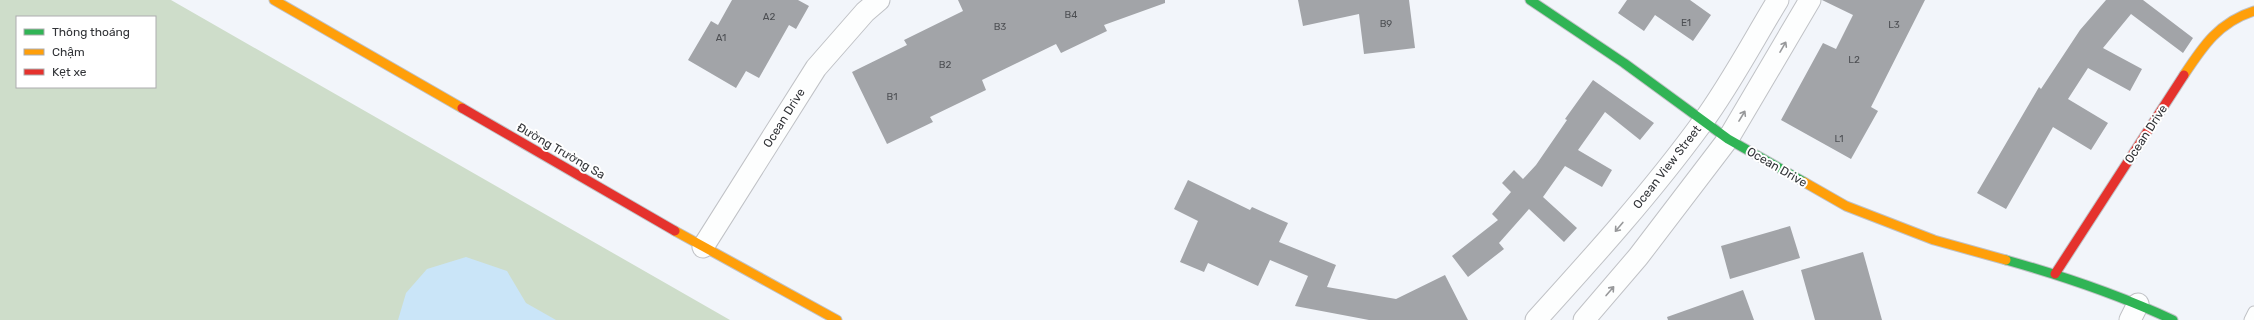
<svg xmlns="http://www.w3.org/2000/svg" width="2254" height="320" font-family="Rubik,sans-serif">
  <rect width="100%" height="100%" fill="#f2f5fa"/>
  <!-- green -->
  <path fill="#ceddca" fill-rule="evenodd" d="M0,0H171L730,320H0ZM17,17H155V87H17Z"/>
  <!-- water -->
  <path fill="#cae5f8" d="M466,257L507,271L526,303L556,320H398L406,293L427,269Z"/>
  <!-- building -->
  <path fill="#a2a4a8" d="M732,0H798L809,6L796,29L789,25L759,78L746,71L736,88L688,60L711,21L718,25Z
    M958,0H1165V3L1104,25L1107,31L1061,53L1056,44L982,80L986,90L930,117L933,122L887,144L852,72L907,45L904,40L963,11Z
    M1298,0H1409L1415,48L1364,54L1359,14L1303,26Z
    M1627,0H1690L1711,15L1693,41L1655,15L1644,31L1618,13Z
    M1822,0H1925L1871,107L1878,111L1851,159L1781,120L1823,43L1836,49L1853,15Z
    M2106,0H2143L2193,38L2183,53L2131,14L2103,48L2142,69L2130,91L2088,68L2068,99L2108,123L2091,150L2053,127L2006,209L1977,193L2039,87L2041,89L2080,30Z
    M1593,80L1654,123L1640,140L1605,112L1578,150L1612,170L1602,187L1565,166L1543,197L1577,228L1564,242L1529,209L1499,243L1504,249L1468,277L1452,256L1498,220L1492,214L1511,192L1502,183L1514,170L1523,179L1536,165L1567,120L1565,119Z
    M1188,180L1250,210L1252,207L1288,223L1279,242L1336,265L1327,287L1396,299L1445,275L1468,320H1369L1295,306L1308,276L1270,260L1258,286L1208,263L1204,272L1180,262L1198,221L1174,209Z
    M1790,226L1800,258L1730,279L1721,246Z
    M1863,252L1882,320H1815L1801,270Z
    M1743,290L1754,320H1668L1667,317Z"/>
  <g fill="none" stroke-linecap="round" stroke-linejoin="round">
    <defs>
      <path id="lane" d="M2250,320L2254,312"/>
      <path id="street" d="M703,247L816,68L865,12L879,0
        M1536,320C1594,256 1651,193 1702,123C1730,85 1753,41 1778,0
        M1584,320L1638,257L1728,139L1810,0
        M2130,320L2138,304"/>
      <path id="fast" d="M1530,0L1624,63L1728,139L1804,182
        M2006,260C2063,276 2119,295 2173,320"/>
      <path id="slow" d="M274,0L462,108
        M2184,75C2203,46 2219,22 2254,11
        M1804,182L1846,206L1934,240L2006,260
        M675,231L837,320"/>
      <path id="jam" d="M462,108L675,231
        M2055,274L2184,75"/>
    </defs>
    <!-- lane casing -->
    <use href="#lane" stroke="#c0c2c6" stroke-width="13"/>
    <!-- street casing -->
    <use href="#street" stroke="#c0c2c6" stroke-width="23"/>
    <!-- fast casing -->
    <use href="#fast" stroke="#c0c2c6" stroke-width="11"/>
    <!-- slow casing -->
    <use href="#slow" stroke="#c0c2c6" stroke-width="11"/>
    <!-- jam casing -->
    <use href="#jam" stroke="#c0c2c6" stroke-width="11"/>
    <!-- lane -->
    <use href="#lane" stroke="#fdfefe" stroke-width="11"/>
    <!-- street -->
    <use href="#street" stroke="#fdfefe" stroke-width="21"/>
    <!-- fast -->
    <use href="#fast" stroke="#30b455" stroke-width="9"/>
    <!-- slow -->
    <use href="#slow" stroke="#ff9f0a" stroke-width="9"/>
    <!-- jam -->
    <use href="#jam" stroke="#e5322d" stroke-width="9"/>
  </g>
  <!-- one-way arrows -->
  <defs><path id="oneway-shaft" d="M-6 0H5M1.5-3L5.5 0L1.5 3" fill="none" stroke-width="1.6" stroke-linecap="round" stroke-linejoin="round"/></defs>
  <g stroke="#97989a">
    <use href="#oneway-shaft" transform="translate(1783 47) rotate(-60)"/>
    <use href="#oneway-shaft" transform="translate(1742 116) rotate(-59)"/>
    <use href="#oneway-shaft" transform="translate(1619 227) rotate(130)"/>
    <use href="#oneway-shaft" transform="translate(1610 291) rotate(-49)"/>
  </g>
  <g text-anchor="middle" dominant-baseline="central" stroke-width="4" stroke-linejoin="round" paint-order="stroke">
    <!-- number labels -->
    <g font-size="10" fill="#4d4f53">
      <text x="1071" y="15">B4</text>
      <text x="769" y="17">A2</text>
      <text x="1686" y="23">E1</text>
      <text x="1386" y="24">B9</text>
      <text x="1894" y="25">L3</text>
      <text x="1000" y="27">B3</text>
      <text x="721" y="38">A1</text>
      <text x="1854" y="60">L2</text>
      <text x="945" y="65">B2</text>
      <text x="892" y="97">B1</text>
      <text x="1839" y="139">L1</text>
    </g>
    <!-- street labels -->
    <g font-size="12" fill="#313337" stroke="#fff">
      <text transform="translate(784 118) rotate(-58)">Ocean Drive</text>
      <text transform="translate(2146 134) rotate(-57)">Ocean Drive</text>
      <text transform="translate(561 151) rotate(30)">Đường Trường Sa</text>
      <text transform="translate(1667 167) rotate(-52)">Ocean View Street</text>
      <text transform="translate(1777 167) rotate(30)">Ocean Drive</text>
    </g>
  </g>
  <!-- legend -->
  <rect x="16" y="16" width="140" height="72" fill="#ffffff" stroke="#adadaf"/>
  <rect x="24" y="29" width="20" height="6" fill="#30b455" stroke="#adadaf"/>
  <text x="52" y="36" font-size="12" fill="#313337">Thông thoáng</text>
  <rect x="24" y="49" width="20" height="6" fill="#ff9f0a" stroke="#adadaf"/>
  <text x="52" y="56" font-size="12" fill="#313337">Chậm</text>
  <rect x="24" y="69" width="20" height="6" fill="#e5322d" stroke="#adadaf"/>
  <text x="52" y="76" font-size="12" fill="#313337">Kẹt xe</text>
</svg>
